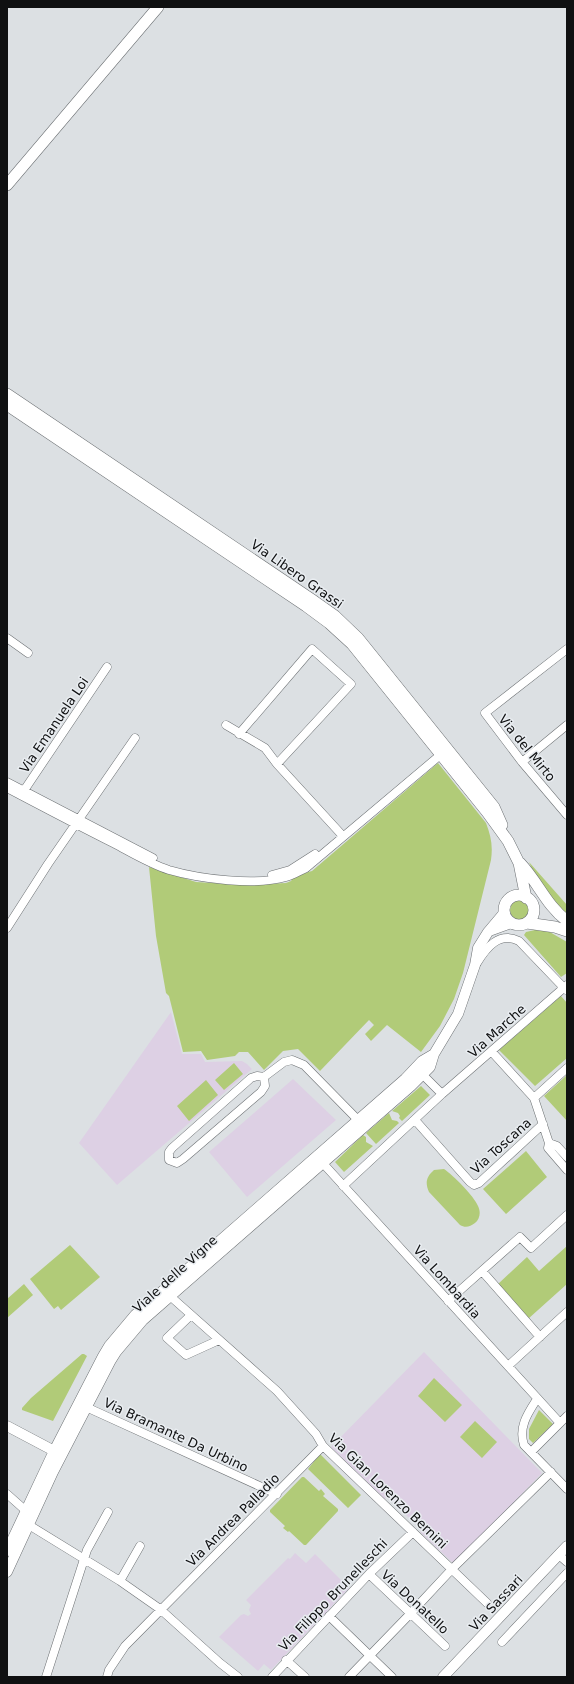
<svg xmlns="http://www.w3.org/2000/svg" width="574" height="1684" font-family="'DejaVu Sans',sans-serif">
  <rect width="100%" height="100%" fill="#dce0e3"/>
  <!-- education -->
  <path fill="#ddd0e4" d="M171,1012L182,1054H201L205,1062L242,1061L247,1064L252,1069L117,1185L79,1143Z
    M293,1079L336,1120L247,1197L209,1152Z
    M424,1352L542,1473L454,1564L420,1532L422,1530L387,1497L385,1499L331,1447Z
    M295,1553L306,1563L315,1554L349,1588L271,1670L264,1664L258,1671L219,1637L241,1615L244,1614L248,1616L251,1614L249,1610L251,1605L246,1600L288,1558L290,1559Z"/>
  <!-- green -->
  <path fill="#b1cb78" d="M438,763L486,823C491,836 493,846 491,860L463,973L454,999L440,1026L421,1052L387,1025L371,1041L365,1034L374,1025L369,1020L320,1071L298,1049L283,1051L264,1070L248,1052H239L235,1056L207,1060L201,1051L183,1052L169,996L166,993L156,936L149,867L196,882L246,885L286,883L291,881L294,876L312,871Z
    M529,862L567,905V917L536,878Z
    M510 910a10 10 0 1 1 20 0a10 10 0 1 1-20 0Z
    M535,930L548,931L567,942V973L561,977L524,935L526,932Z
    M561,996L567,1003V1058L535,1086L499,1050Z
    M234,1063L243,1074L224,1090L215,1080Z
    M567,1075V1121L544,1096Z
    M206,1080L218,1095L189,1121L177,1106Z
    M421,1086L430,1095L402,1121L399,1118L400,1116L398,1113L392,1111Z
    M389,1113L392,1120L397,1121L399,1123L376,1144L366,1133Z
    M363,1135L366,1137V1142L373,1146L344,1172L335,1162Z
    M526,1151L547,1177L506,1214L483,1189Z
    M444,1169C453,1175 474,1196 478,1206C481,1212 480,1219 475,1223C470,1227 465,1228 460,1225L429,1192C425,1183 426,1177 434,1170Z
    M70,1245L100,1277L61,1310L58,1306L54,1309L30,1279Z
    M567,1246V1284L528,1319L497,1285L527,1257L539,1271Z
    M24,1284L33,1295L7,1318V1299Z
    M82,1354H84L87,1356L53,1421L22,1410V1408L31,1398Z
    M434,1378L462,1405L445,1422L418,1396Z
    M539,1410L553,1424L533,1443L529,1439V1429Z
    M475,1421L497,1442L482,1458L460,1437Z
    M320,1454L361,1495L348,1508L308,1469Z
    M302,1477H304L319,1491L321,1489L325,1494L323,1496L338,1509V1511L306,1545H304L289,1531L288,1532L283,1528L285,1526L270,1512V1510Z"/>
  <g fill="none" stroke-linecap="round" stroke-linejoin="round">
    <defs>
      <path id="minor" d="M7,638L28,653
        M567,649L485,713L522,762L567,815
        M226,725L265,748L277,764L341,834
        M239,734L312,649L351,684L277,764
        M522,762L567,725
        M7,782L153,858
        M7,788C43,807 79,826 115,844C132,853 150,864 169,870C200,879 256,886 286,877C293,875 299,871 306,868L445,751
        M21,795L107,667
        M272,875L290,870L315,854
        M7,928L48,864L135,738
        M477,963C486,948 499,931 519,941L566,990
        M492,1052L534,1098L549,1143L548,1148L567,1170
        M419,1071L442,1094
        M257,1076L264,1077L265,1086L261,1092L183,1159L177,1163L169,1160V1152L172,1148L251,1078Z
        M264,1077L284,1062L292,1060L304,1065L358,1120
        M534,1098L567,1068
        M415,1120L470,1182L474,1185L479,1183L543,1124
        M549,1143L557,1146L567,1157
        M319,1159L560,1423
        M343,1186L442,1094L567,985
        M482,1271L540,1337
        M170,1296L277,1391L316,1434L323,1446L487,1603
        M448,1301L520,1237L531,1248L567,1215
        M191,1315L167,1338L186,1355L219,1340
        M508,1366L567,1312
        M537,1399C528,1413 518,1427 524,1445L567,1489
        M86,1407L277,1494
        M531,1452L567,1416
        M7,1494L25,1510L30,1513
        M24,1522L120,1581L160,1609L220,1663L238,1677
        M559,1555L567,1562
        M369,1574L445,1646
        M120,1581L140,1546
        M329,1616L392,1677
        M502,1642L567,1573
        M286,1660L305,1677
        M46,1677L87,1550L108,1512
        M107,1677L109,1670L125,1646L323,1446
        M272,1677L369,1574L413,1532
        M349,1677L411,1613L452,1569L551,1472"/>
      <path id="tertiary" d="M489,931L511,923
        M7,1426L60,1454
        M7,1551L54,1451L103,1356L109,1346L135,1315L405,1079L422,1061L434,1054
        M7,1572L53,1472L111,1360L116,1352L143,1320L411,1086L430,1067L434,1054L458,1014L475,965L478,948L488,932L504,913
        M443,1677L567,1546"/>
      <path id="secondary" d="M7,185L158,7
        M7,394L311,599L335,616L358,638L494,807L502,825
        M7,405L306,606L329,623L352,644L487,812L508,841L519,863L526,898
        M520,863C538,882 546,905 567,921
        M504 910a15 15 0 1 1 30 0a15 15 0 1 1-30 0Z
        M527,923L555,927L567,931"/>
    </defs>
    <!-- minor casing -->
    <use href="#minor" stroke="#6d7174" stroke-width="9"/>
    <!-- tertiary casing -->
    <use href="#tertiary" stroke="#6d7174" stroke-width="11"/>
    <!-- secondary casing -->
    <use href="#secondary" stroke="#6d7174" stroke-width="12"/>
    <!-- minor -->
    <use href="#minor" stroke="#fff" stroke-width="8"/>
    <!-- tertiary -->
    <use href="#tertiary" stroke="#fff" stroke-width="10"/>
    <!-- secondary -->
    <use href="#secondary" stroke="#fff" stroke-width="11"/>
  </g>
  <g text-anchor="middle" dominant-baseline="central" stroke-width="3" stroke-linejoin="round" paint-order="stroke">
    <!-- street labels -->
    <g font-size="13" fill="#0f1011" stroke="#e9edf1">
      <text transform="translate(297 574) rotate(35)">Via Libero Grassi</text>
      <text transform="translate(54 725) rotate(-56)">Via Emanuela Loi</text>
      <text transform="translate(527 748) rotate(51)">Via del Mirto</text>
      <text transform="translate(497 1031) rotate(-42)">Via Marche</text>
      <text transform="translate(501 1146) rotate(-42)">Via Toscana</text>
      <text transform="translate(175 1274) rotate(-42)">Viale delle Vigne</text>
      <text transform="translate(447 1282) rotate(48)">Via Lombardia</text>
      <text transform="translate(176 1435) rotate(25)">Via Bramante Da Urbino</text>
      <text transform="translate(388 1491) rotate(44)">Via Gian Lorenzo Bernini</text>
      <text transform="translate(233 1520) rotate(-45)">Via Andrea Palladio</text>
      <text transform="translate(333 1595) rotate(-46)">Via Filippo Brunelleschi</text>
      <text transform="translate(415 1602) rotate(43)">Via Donatello</text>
      <text transform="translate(496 1603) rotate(-47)">Via Sassari</text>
    </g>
  </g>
  <!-- border -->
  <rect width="574" height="1684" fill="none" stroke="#0f1011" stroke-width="16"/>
</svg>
